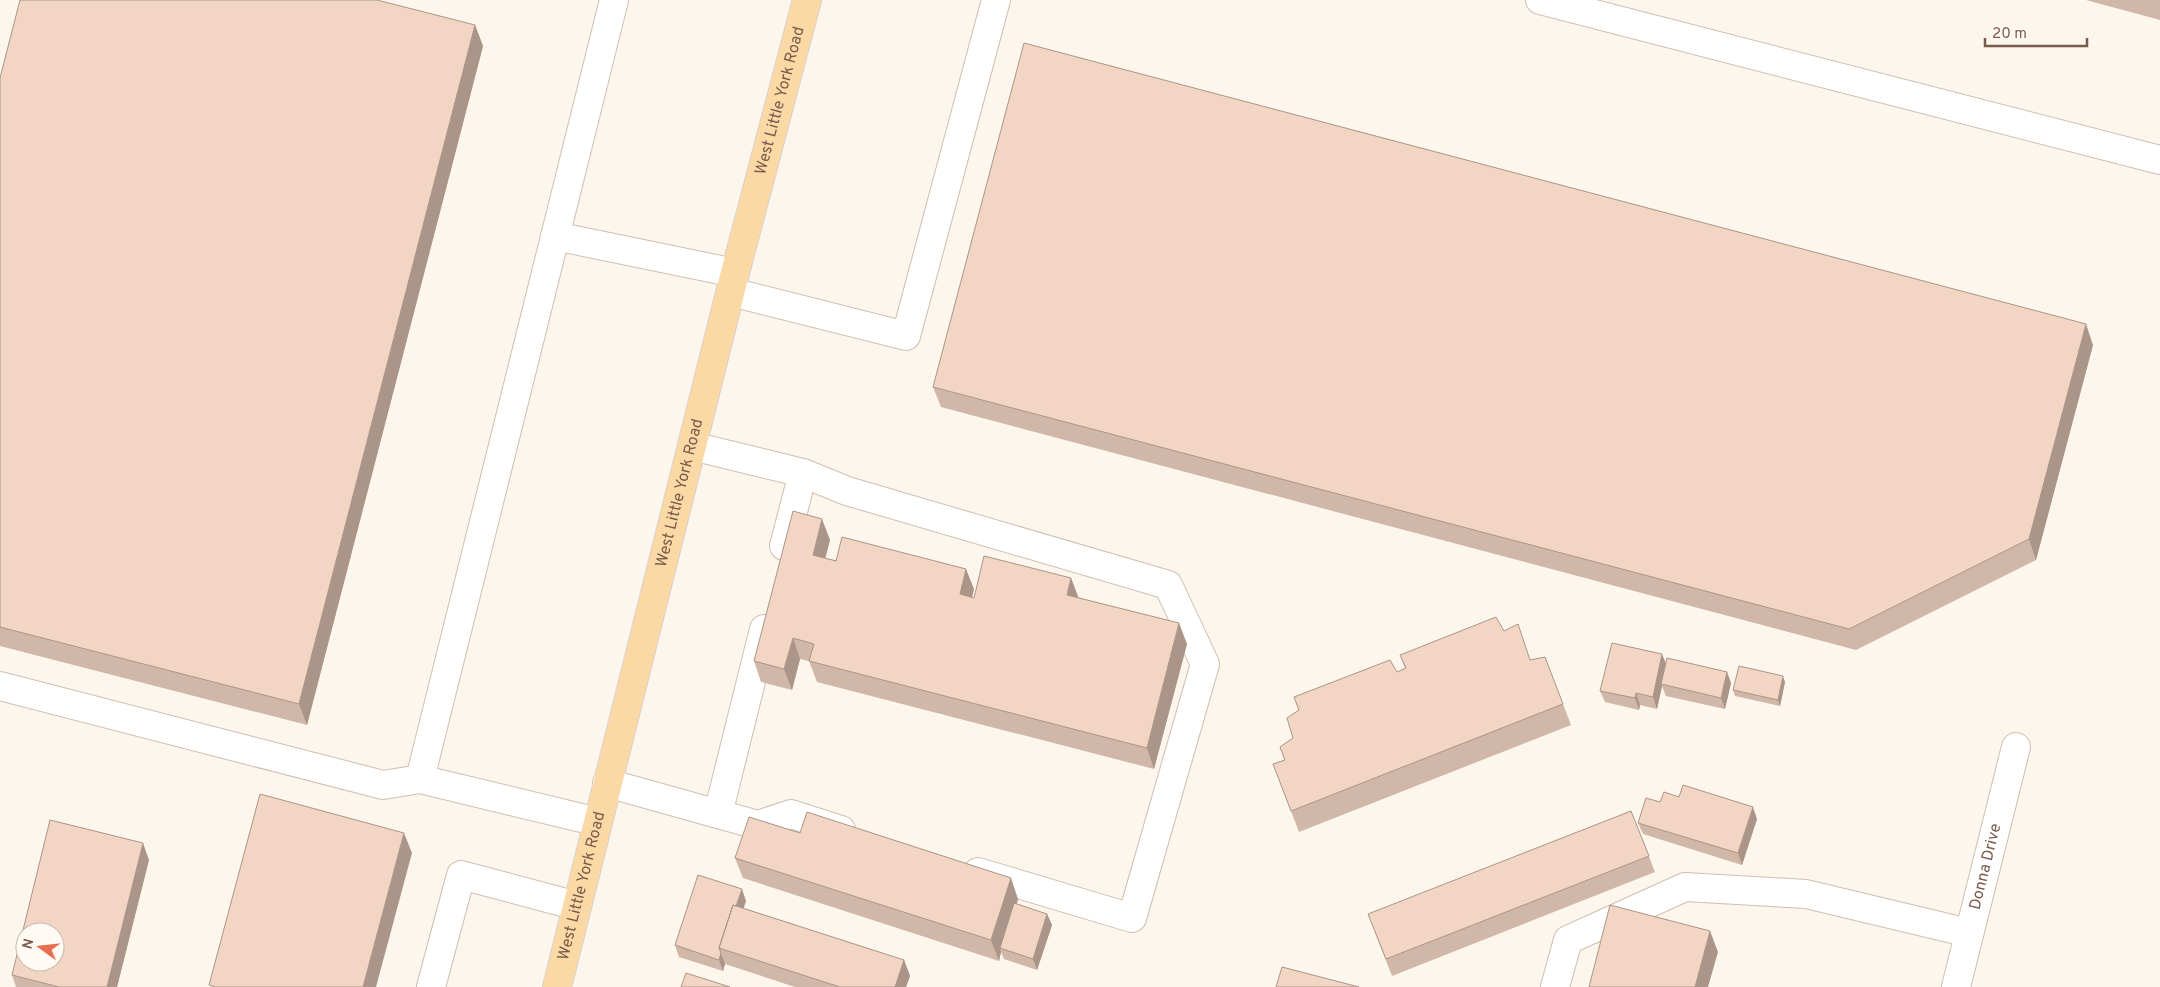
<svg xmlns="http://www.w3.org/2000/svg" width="2160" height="987" font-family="Overpass,sans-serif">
  <rect width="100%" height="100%" fill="#fdf6ec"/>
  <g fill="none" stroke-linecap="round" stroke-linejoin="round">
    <defs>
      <g id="minor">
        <path d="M1540,0L2160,160"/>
        <path d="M555,236L735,273"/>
        <path d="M731,292L906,336L996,0"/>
        <path d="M692,446L803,473L784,546"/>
        <path d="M803,473L847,491L1168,585L1205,664L1132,918L978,872"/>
        <path d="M0,686L383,785L420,779L598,822"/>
        <path d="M420,779L614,0"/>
        <path d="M607,783L718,814L764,629"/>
        <path d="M718,814L758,825L791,814L841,830"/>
        <path d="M431,987L461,875L577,906"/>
        <path d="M1555,987L1568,940L1685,887L1806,894L1969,933"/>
        <path id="s1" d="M1956,987L2016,747"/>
      </g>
      <g id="major">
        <path id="s2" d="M557,987L735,273L807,0"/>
      </g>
    </defs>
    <!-- minor casing -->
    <use href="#minor" stroke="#d1beb0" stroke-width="30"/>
    <!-- major casing -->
    <use href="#major" stroke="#dad1cd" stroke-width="30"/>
    <!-- minor -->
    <use href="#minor" stroke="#fff" stroke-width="28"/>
    <!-- major -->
    <use href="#major" stroke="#fbd9a5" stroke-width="28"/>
  </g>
  <!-- wall -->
  <path fill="#d1b7a8" d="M2086,0H2160V20Z
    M475,25L483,46L307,725L0,646V78Z
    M2093,345L2036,560L1856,650L941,407L933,387Z
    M830,540L825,558L974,589L972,597L974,598L1071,578L1078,597L1187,644L1154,769L817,682L809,661L800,659L792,690L761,682L754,661Z
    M1504,631L1530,660L1563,704L1571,725L1299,832L1273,764L1285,761L1280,747L1293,738L1299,711L1294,697L1397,672L1405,668L1400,655Z
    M1666,664L1727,672L1731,683L1725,709L1666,696L1662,686L1657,709L1640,705L1639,710L1605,702L1600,691Z
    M1785,682L1780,706L1735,696L1733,690Z
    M1679,797L1757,819L1742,865L1643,834L1638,823L1660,802Z
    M1631,811L1655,872L1392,976L1374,930Z
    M800,833L1018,899L1017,904L1047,914L1052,925L1037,970L1004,959L1001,952L999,961L743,878L735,858Z
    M149,860L117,987H16L12,975Z
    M746,901L743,908L904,960L910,976L906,987H795L725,964L723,971L679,957L675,945Z"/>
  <!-- shaded-wall -->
  <path fill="#aa9588" d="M475,25L483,46L307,725L299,704Z
    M2086,324L2093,345L2036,560L2029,539Z
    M822,519L830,540L821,575L813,555Z
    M966,569L974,589L968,615L960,594Z
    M1071,578L1079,599L1067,595Z
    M1179,623L1187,644L1154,769L1147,748Z
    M793,638L800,659L792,690L784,669Z
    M1662,654L1667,666L1661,684L1662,686L1657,709L1653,697Z
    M1727,672L1731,683L1725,709L1721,698Z
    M1783,676L1785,682L1780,706L1778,700Z
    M1636,693L1640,705L1639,710L1635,698Z
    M1753,807L1757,819L1742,865L1738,853Z
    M404,833L412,853L376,987H363Z
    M143,843L149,860L117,987H107Z
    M1011,878L1018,899L1003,948H1000L1001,952L999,961L991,940Z
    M742,889L746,901L729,951L722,949Z
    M1047,914L1052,925L1037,970L1033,959Z
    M1710,931L1718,952L1708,987H1695Z
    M721,953L725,964L723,971L719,960Z
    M904,960L910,976L906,987H895Z"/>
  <!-- building -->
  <path fill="#f3d5c3" stroke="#aa9588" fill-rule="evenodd" d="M20,0H377L475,25L299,704L0,627V78Z
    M1024,43L2086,324L2029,539L1849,629L933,387Z
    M793,511L822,519L813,555L836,561L842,537L966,569L960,594L974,598L984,556L1071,578L1067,595L1179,623L1147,748L809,661L814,644L793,638L784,669L754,661Z
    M1496,617L1504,631L1518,624L1530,660L1545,657L1563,704L1291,811L1273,764L1285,760L1280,747L1293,738L1287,718L1299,710L1294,697L1390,660L1397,672L1406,668L1400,655Z
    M1612,643L1662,654L1653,697L1636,693L1635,698L1600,691Z
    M1667,658L1727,672L1721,698L1661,684Z
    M1739,666L1783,676L1778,700L1733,690Z
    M1683,785L1753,807L1738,853L1638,823L1646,798L1660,802L1664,792L1679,797Z
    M260,794L404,833L363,987H216L209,985Z
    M1631,811L1649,856L1386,959L1368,914Z
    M807,812L1011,878L991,940L735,858L749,817L800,833Z
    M50,820L143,843L107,987H59L12,975ZM25,932H55V962H25Z
    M698,875L742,889L736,906L733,905L719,948L721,953L719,960L675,945Z
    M1014,903L1047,914L1033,959L1000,948Z
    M733,905L904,960L895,987H840L719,948Z
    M1610,905L1710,931L1695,987H1589Z
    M1282,967L1359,987H1276Z
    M686,973L730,987H681Z"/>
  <g text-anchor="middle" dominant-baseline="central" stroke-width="4.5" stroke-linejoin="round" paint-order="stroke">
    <!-- street labels -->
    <g font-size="16" fill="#7a5c4d" stroke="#fffaf3">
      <text stroke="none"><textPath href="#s2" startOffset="914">West Little York Road</textPath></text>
      <text stroke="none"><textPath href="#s2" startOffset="509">West Little York Road</textPath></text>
      <text stroke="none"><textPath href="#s1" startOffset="124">Donna Drive</textPath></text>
      <text stroke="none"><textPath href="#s2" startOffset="104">West Little York Road</textPath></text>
    </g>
  </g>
  <!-- north arrow -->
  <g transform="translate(40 947) rotate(285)"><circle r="24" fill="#fffaf3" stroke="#cabbb1"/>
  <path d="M0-4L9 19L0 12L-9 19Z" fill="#e76f51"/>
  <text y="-8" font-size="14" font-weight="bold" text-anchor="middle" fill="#7a5c4d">N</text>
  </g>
  <!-- scale -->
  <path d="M1985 38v8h102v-8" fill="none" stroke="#7a5c4d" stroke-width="2.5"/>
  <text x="1992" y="38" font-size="15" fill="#7a5c4d" stroke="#fffaf3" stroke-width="4" paint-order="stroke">20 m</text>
</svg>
